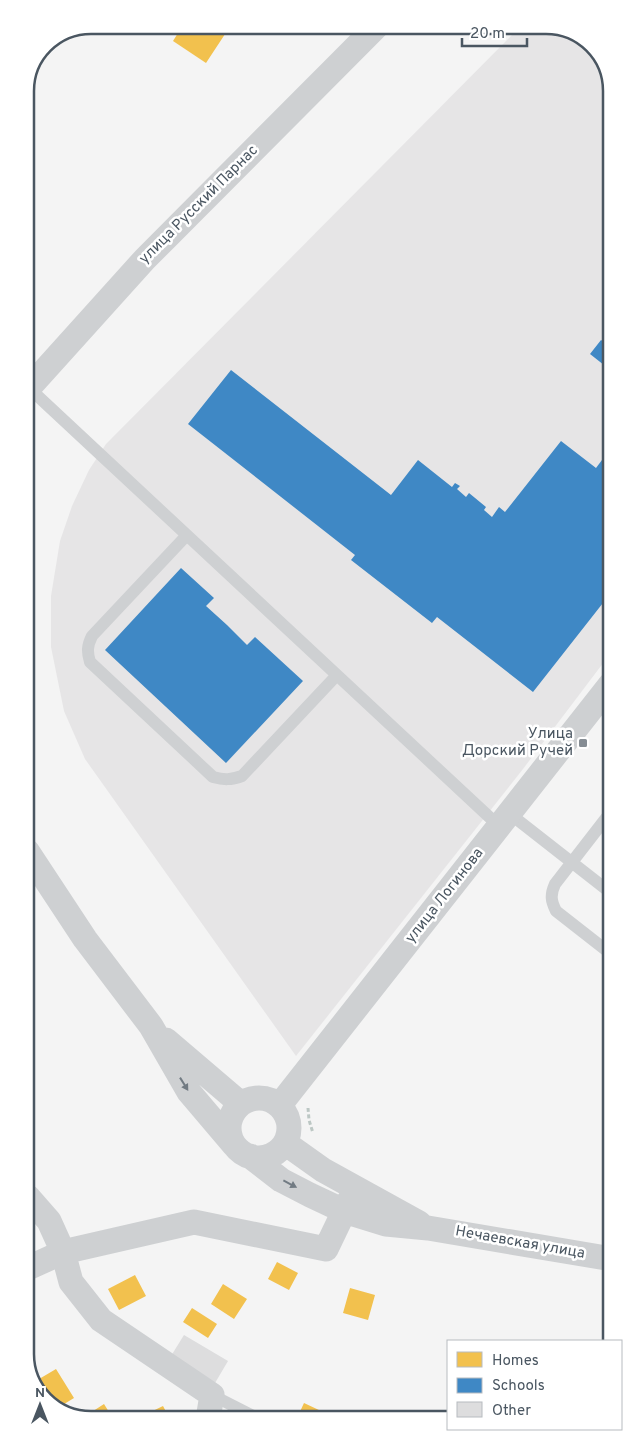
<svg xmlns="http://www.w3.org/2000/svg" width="637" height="1445" font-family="Overpass,sans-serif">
  <rect width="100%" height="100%" fill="#f4f4f4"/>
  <!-- education -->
  <path fill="#e6e5e6" d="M522,25H551L587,39L608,69L610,654L523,769L296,1056L85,759L64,711L51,647V596L60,541L72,506L89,470L106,444Z"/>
  <!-- homes -->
  <path fill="#f2c14e" d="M183,25H231L206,63L173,41Z
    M277,1262L298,1273L289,1290L268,1279Z
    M135,1275L146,1296L119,1310L108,1289Z
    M223,1284L247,1299L234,1319L211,1304Z
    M350,1288L375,1295L368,1320L343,1313Z
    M192,1308L217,1324L208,1338L183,1322Z
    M56,1369L74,1398L56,1409L51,1407L34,1382Z
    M304,1403L336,1418H297Z
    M104,1404L114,1420H91L87,1415Z
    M163,1406L170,1419H136Z"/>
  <!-- schools -->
  <path fill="#3f88c5" d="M609,335V369L590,354L601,340L604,342Z
    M231,370L391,495L418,460L452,487L455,483L460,486L457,489L466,497L469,493L486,507L484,510L492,517L499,507L505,512L561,441L596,468L602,460L610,466V594L533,692L437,617L432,623L351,560L355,555L188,424Z
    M181,568L214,598L206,606L227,625L247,645L255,637L303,681L226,763L105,650Z"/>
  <!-- building -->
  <path fill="#ddddde" d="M184,1335L228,1361L215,1383L171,1356Z"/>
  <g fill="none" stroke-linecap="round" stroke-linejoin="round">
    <!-- path -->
    <path stroke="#bcc7c4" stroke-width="3" stroke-dasharray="4 2.5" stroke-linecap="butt" d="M308,1108L309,1120L313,1133"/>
    <!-- lane -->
    <path stroke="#ced0d2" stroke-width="12" d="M28,387L500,827
      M187,535L92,636C87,646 87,652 90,662L213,777C224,780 231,780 242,776L337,675
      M610,813L555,884C550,895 551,901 556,911L611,954
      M510,814L611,893
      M212,1395L259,1419"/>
    <!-- street -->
    <path stroke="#ced0d2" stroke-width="25" d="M26,391L145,259L378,25
      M27,851L85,939L151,1026L189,1092L234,1145
      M166,1040L241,1104
      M229 1128a30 30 0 1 1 60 0a30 30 0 1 1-60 0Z
      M279,1106L610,685
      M285,1143L323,1170L419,1223
      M250,1156L281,1180L310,1195L344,1211L386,1224L428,1228L612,1259
      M28,1197L49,1221L63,1252L71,1282L101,1320L212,1395L208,1419
      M28,1268L63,1252L194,1222L326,1249L349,1201"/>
  </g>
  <!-- one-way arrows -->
  <defs><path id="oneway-solid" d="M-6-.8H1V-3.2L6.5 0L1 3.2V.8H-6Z" transform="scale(1.25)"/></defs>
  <g fill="#727b83">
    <use href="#oneway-solid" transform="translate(184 1084) rotate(58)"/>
    <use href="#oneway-solid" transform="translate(290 1184) rotate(28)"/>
  </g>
  <!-- markers -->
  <rect fill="#868d94" stroke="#fff" stroke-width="2" x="578" y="738" width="10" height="10" rx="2.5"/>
  <g text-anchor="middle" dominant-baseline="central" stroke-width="5" stroke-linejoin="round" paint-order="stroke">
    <!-- street labels -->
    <g font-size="15" fill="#4a5661" stroke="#fff">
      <text transform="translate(199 205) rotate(-45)">улица Русский Парнас</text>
      <text transform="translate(445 896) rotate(-52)">улица Логинова</text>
      <text transform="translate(520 1243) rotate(10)">Нечаевская улица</text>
    </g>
    <!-- poi labels -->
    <g font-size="15" fill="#4a5661" stroke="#fff" text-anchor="end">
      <text x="573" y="734">Улица<tspan x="573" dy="17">Дорский Ручей</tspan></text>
    </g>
  </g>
  <!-- crop -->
  <path d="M0 0H637V1445H0ZM91 34H546A57 57 0 0 1 603 91V1354A57 57 0 0 1 546 1411H91A57 57 0 0 1 34 1354V91A57 57 0 0 1 91 34Z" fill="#fff" fill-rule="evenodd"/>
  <path fill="none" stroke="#4a5661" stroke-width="2.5" d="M91 34H546A57 57 0 0 1 603 91V1354A57 57 0 0 1 546 1411H91A57 57 0 0 1 34 1354V91A57 57 0 0 1 91 34Z"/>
  <!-- legend -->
  <rect x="447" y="1340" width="175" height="90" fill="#ffffff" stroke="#b7bbc0"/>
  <rect x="457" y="1352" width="25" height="15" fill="#f2c14e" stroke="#b7bbc0"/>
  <text x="492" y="1365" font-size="15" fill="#4a5661">Homes</text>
  <rect x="457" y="1378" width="25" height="15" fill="#3f88c5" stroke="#b7bbc0"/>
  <text x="492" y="1390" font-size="15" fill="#4a5661">Schools</text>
  <rect x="457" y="1402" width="25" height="15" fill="#ddddde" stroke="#b7bbc0"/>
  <text x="492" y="1415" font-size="15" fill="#4a5661">Other</text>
  <!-- north arrow -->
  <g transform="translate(40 1405)" stroke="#ffffff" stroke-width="4" paint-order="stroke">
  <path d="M0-4L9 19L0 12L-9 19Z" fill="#4a5661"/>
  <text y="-8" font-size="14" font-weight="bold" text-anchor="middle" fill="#4a5661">N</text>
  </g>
  <!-- scale -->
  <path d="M462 38v8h65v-8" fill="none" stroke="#4a5661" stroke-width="2.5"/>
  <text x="470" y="38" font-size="15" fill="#4a5661" stroke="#ffffff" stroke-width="4" paint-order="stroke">20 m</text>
</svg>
